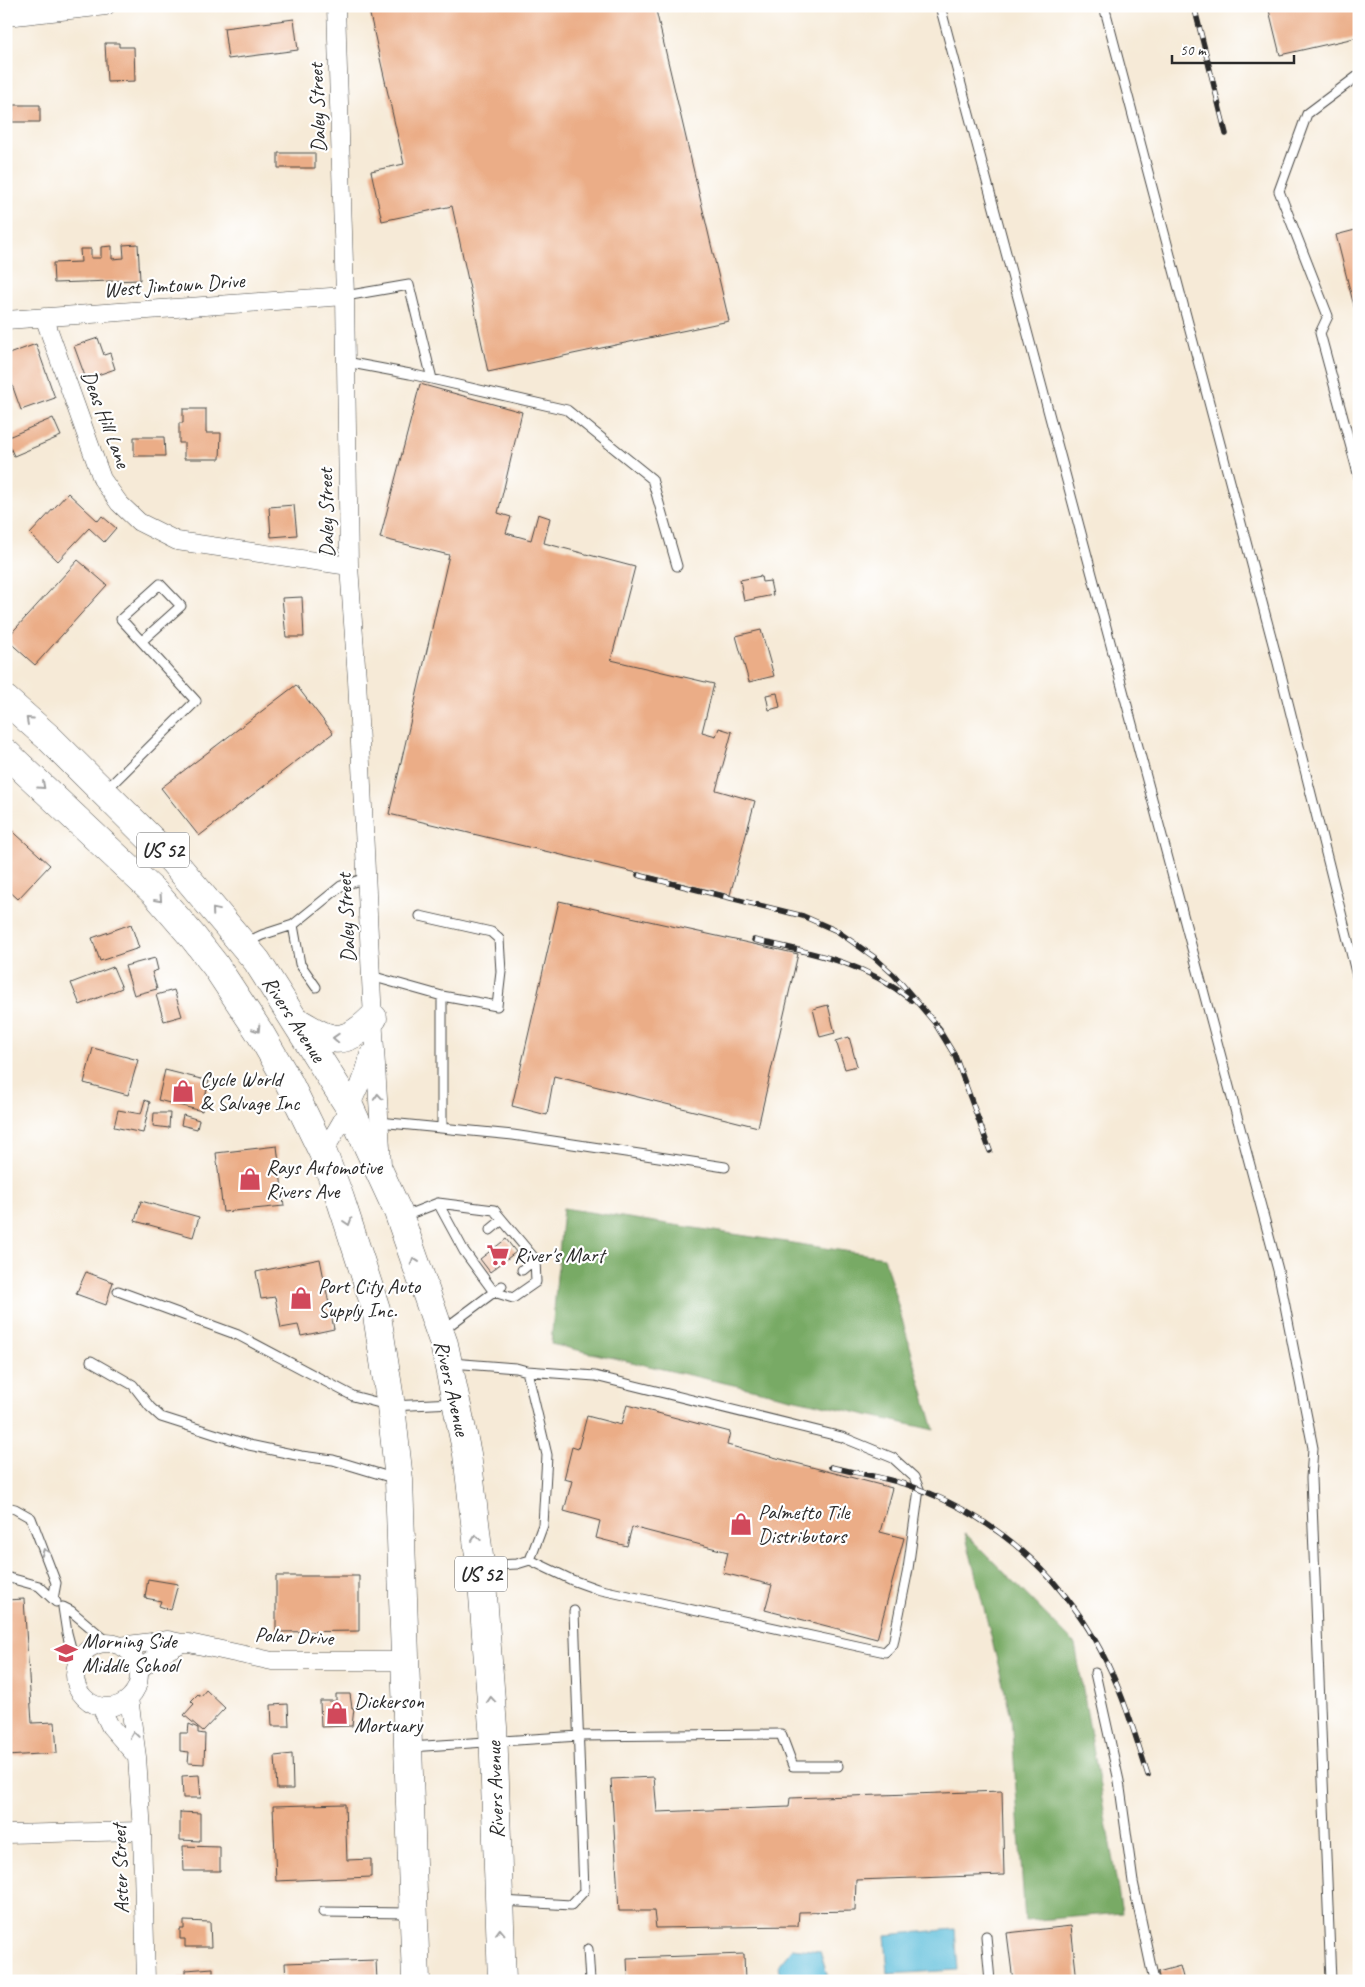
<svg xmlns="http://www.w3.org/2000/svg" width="1365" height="1987" font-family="Caveat,sans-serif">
  <rect width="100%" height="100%" fill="#fff"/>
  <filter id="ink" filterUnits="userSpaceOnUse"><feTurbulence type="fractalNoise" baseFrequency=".02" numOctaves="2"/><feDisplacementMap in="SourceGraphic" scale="10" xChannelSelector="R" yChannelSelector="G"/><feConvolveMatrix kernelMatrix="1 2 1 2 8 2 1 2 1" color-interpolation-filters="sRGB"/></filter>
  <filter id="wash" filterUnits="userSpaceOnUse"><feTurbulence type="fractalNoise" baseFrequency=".0096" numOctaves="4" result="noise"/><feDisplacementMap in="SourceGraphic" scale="20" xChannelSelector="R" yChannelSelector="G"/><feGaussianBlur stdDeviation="1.12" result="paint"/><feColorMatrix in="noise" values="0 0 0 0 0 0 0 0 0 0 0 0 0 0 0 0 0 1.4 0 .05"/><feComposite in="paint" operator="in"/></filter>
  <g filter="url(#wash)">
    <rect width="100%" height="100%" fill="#f6ead7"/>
    <!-- forest -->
    <path fill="#78aa65" stroke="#526a48" d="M563,1208L884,1257L934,1430L551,1344Z
      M965,1533L1075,1644L1122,1913L1025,1921L1011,1716Z"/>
    <!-- water -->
    <path fill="#5cbdda" stroke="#447482" d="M955,1929L958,1970L888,1974L885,1935Z
      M792,1948L820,1951L829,1981H781L779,1964Z"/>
    <g id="blocks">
      <!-- building -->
      <path fill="#ebad87" d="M368,6H655L729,321L488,372L452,206L382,221L371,171L404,164Z
        M1268,6H1359V37L1280,55Z
        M294,19L298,50L228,59L224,28Z
        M105,43H119V47H134L135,81L107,82Z
        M13,105H40V122H12Z
        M278,153H315V168H278Z
        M1359,229V321L1358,322L1336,235Z
        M138,244L140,280L54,283L53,263L81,262L80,249H91V258H101V247L112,246V259L124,258L123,245Z
        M98,338L104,355L110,353L115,369L86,379L74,346Z
        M36,344L55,398L21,410L6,368V355Z
        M420,384L522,412L498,513L511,517L506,533L531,540L538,514L550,518L544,543L635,567L611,660L714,684L702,732L716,736L719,728L732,732L716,790L755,801L730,895L389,814L449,555L380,538Z
        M183,409H206V433H221L220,459H184V443H179V423H183Z
        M53,418L61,436L14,456L6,438Z
        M134,437H164L165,456H134Z
        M68,493L98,521L102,516L116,528L104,542L89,528L58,561L30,534Z
        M294,505L297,535L271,537L269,507Z
        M78,560L107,585L35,665L6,639Z
        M761,576L762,582L770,581L773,595L744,601L740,580Z
        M302,597L304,637H286L282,598Z
        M761,630L774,676L749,682L736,636Z
        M296,685L333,733L199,836L161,788Z
        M777,693L780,707L769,710L766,695Z
        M6,825L50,865L18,899L6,888Z
        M559,901L798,954L758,1127L554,1076L547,1115L512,1106Z
        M131,924L139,948L100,961L92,938Z
        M155,958L158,970L152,972L157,989L134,995L125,966Z
        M113,967L122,988L80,1005L71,983Z
        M174,990L182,1016L164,1021L156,995Z
        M828,1005L835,1033L820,1037L813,1009Z
        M849,1037L857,1066L845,1069L836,1041Z
        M93,1048L138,1060L128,1095L84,1083Z
        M165,1070L209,1081L202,1111L158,1100Z
        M145,1100L150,1102L143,1133L114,1127L118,1110L141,1114Z
        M154,1113H170L169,1128L153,1126Z
        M183,1115L199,1120L197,1129L181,1125Z
        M277,1146L284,1206L223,1212L216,1153Z
        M141,1201L199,1217L193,1237L135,1221Z
        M506,1239L516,1252L490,1272L480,1259Z
        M320,1259L334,1329L301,1336L298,1325L281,1328L275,1297L261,1299L256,1272Z
        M86,1272L113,1282L106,1305L76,1294Z
        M627,1405L730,1432L727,1445L892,1488L880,1532L904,1538L877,1639L765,1610L772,1585L723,1573L728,1552L632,1527L627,1546L596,1538L600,1521L564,1511L572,1481L564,1479L572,1447L578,1449L587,1416L621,1425Z
        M276,1576H359V1631L276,1632Z
        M148,1579L178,1584L171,1610L159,1606L161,1601L145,1598Z
        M24,1599L32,1723L55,1722L57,1753L6,1756V1600Z
        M206,1690L225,1708L203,1731L184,1715L194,1704L191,1701L198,1694L201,1696Z
        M336,1694H350L352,1708H354L352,1726L321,1727L320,1701H336Z
        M288,1704L289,1726H272L271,1705Z
        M189,1724L198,1728V1733L205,1734L204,1764L188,1763L189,1752L180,1751V1733H188Z
        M292,1754L293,1789H277L275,1756Z
        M199,1775L201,1798H183L182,1776Z
        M654,1777L657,1812L789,1807L790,1798L1002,1791L1004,1875L856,1880L855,1911L799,1912L798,1926L656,1928L654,1911H619L611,1779Z
        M345,1804L347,1860L371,1859V1877L276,1881L273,1806Z
        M180,1812L200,1813V1841L180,1840Z
        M183,1846L220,1847V1871H184Z
        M184,1921L210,1922L211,1947H185V1939H180V1929H184Z
        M1071,1926L1077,1981H1013L1007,1933Z
        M744,1954L745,1981H628L627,1958Z
        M376,1960L377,1981H286L285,1963Z
        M1180,1966L1184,1981H1160L1158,1972Z
        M213,1968V1981H179V1977H186V1970Z
        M967,1976L968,1981H929L928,1979Z"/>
    </g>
  </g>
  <g filter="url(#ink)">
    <use href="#blocks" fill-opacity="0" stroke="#494845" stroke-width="1"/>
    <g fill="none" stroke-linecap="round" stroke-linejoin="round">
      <defs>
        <path id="lane" d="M940,6L1278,1270L1313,1448L1311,1478L1331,1981
          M1104,6L1277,659L1359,984
          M1359,75L1307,114L1279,191L1328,316L1320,333L1359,477
          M345,296L409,285L432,379
          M346,362L410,374L567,410L652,479L677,566
          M106,790L196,701L121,619L160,584L181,606L142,641
          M420,916L491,932L499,939L501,972L497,1006L442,996
          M293,925L300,964L316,987
          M245,943L262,935L293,925L341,886L366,878
          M371,976L442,996V1127
          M379,1122L513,1135L725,1167
          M438,1203L494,1210L535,1259L522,1270
          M402,1217L438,1203L464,1251L494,1292L443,1330
          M490,1230L502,1220
          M118,1291L238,1335L353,1396L391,1406L453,1403
          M494,1292L513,1298L536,1282L535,1259
          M494,1292L502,1286
          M91,1361L133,1385L150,1407L161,1417L249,1445L301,1456L333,1460L396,1479
          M451,1363L516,1368L527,1371L547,1455L543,1525L530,1560L517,1564L482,1566
          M527,1371L595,1376L842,1437L893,1458L914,1477L919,1489L908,1569L893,1644L885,1652L597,1589L572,1580L530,1560
          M6,1507L15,1509L31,1518L56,1583L53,1599
          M6,1577L39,1586L56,1602
          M76,1667L67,1633L63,1607L71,1611L109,1643
          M1095,1673L1119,1781L1133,1882L1154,1981
          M410,1747L579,1736L781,1734L793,1766H838
          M502,1901L571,1905L584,1891L574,1611
          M323,1912L411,1913
          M986,1936L990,1981
          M588,1949L590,1981"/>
        <path id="street" d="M336,6L345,296L349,566L357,679L372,1000L382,1165
          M6,17L106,6
          M44,317L102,479L119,503L139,522L177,541L349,566
          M6,320L345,296
          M323,1153C342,1120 362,1092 369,1054
          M182,1643H189L272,1661H405
          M75 1675a32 32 0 1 1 64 0a32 32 0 1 1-64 0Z
          M120,1646L168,1640L182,1643L157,1656L139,1670
          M101,1707L110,1726L137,1757L129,1698
          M137,1757L142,1831L146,1981
          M6,1834L142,1831"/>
        <path id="primary" d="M6,700L49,738L173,861L257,961L350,1108L398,1212L444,1344L467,1454L482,1582L493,1727L502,1981
          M6,753L156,894L193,937L215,965L260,1033L289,1083L323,1153L340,1198L376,1309L391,1406L399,1480L416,1981
          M296,1021C330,1041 342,1049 373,1018"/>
      </defs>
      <!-- lane casing -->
      <use href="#lane" stroke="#494845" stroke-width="11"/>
      <!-- street casing -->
      <use href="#street" stroke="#494845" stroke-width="19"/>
      <!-- primary casing -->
      <use href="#primary" stroke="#494845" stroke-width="29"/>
      <!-- lane -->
      <use href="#lane" stroke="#fff" stroke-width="9"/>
      <!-- street -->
      <use href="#street" stroke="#fff" stroke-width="18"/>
      <!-- primary -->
      <use href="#primary" stroke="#fff" stroke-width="28"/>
      <defs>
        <path id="rail" d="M1194,6L1226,134
          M638,875L803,916L837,931L874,957L894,975L940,1029
          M754,940C812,953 863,961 911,1000
          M936,1025L955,1056L990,1151
          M831,1467C860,1474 891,1478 919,1489C1004,1522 1069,1583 1108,1665C1125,1700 1136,1738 1148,1775"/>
      </defs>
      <!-- rail casing -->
      <use href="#rail" stroke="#2b2b2b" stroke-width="5.5"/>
      <!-- rail -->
      <use href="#rail" stroke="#fff" stroke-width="4" stroke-dasharray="11" stroke-linecap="butt"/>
    </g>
    <!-- one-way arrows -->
    <defs><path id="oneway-chevron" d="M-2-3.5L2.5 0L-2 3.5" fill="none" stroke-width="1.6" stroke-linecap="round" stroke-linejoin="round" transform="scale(1.25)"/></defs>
    <g stroke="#a0a0a0">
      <use href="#oneway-chevron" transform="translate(29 720) rotate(-138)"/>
      <use href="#oneway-chevron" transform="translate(42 786) rotate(42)"/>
      <use href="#oneway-chevron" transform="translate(159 899) rotate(48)"/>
      <use href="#oneway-chevron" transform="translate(215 911) rotate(-130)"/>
      <use href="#oneway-chevron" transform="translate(257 1029) rotate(57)"/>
      <use href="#oneway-chevron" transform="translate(336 1038) rotate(-177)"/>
      <use href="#oneway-chevron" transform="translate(378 1097) rotate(-94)"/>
      <use href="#oneway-chevron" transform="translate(348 1222) rotate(72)"/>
      <use href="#oneway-chevron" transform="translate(414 1261) rotate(-109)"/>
      <use href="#oneway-chevron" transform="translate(476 1538) rotate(-97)"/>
      <use href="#oneway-chevron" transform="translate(45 1552) rotate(-111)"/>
      <use href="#oneway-chevron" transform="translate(491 1700) rotate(-94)"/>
      <use href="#oneway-chevron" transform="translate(134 1735) rotate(-98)"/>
      <use href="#oneway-chevron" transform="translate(500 1932) rotate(-92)"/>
    </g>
  </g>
  <!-- icons -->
  <defs>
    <symbol id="shop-bare" viewBox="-9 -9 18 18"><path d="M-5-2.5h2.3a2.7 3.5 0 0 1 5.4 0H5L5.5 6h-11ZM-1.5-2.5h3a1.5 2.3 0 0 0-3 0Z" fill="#d1495b" stroke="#fff" stroke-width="2.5" paint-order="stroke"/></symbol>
    <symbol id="supermarket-bare" viewBox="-9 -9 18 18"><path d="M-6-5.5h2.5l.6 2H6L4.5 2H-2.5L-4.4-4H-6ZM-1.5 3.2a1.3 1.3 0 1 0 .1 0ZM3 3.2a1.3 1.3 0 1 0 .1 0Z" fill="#d1495b" stroke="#fff" stroke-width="2.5" paint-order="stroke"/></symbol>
    <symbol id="school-bare" viewBox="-9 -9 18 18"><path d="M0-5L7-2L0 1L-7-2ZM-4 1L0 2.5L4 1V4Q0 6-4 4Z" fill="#d1495b" stroke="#fff" stroke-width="2.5" paint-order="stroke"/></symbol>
  </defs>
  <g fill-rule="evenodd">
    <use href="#shop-bare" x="167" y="1075" width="32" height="32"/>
    <use href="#shop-bare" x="234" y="1163" width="32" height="32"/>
    <use href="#supermarket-bare" x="482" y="1239" width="32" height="32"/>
    <use href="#shop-bare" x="285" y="1282" width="32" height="32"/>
    <use href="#shop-bare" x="725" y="1508" width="32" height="32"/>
    <use href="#school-bare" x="50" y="1637" width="32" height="32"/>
    <use href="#shop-bare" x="321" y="1697" width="32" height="32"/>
  </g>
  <g text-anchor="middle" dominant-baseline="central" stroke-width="4.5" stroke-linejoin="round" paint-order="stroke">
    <!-- shield labels -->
    <g fill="#fff" stroke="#6b6b6b" stroke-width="1">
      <rect x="137" y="832.5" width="52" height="35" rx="4"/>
      <rect x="455" y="1556.5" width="52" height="35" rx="4"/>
    </g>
    <g font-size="20" font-weight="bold" fill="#2b2b2b">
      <text x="163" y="850">US 52</text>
      <text x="481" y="1574">US 52</text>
    </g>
    <!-- street labels -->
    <g font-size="21" fill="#2b2b2b" stroke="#fff">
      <text transform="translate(317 108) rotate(-92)">Daley Street</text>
      <text transform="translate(174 285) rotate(-4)">West Jimtown Drive</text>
      <text transform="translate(106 419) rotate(69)">Deas Hill Lane</text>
      <text transform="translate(326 513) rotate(-91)">Daley Street</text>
      <text transform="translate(346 918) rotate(-93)">Daley Street</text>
      <text transform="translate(294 1019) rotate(57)">Rivers Avenue</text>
      <text transform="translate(452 1388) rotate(77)">Rivers Avenue</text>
      <text transform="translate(294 1636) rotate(3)">Polar Drive</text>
      <text transform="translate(495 1790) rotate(-92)">Rivers Avenue</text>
      <text transform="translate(120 1869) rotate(-92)">Aster Street</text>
    </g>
    <!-- poi labels -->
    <g font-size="21" fill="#2b2b2b" stroke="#fff" text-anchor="start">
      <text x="200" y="1079">Cycle World<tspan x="200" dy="24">&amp; Salvage Inc</tspan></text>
      <text x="266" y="1167">Rays Automotive<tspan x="266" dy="24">Rivers Ave</tspan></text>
      <text x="514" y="1255">River's Mart</text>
      <text x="318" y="1286">Port City Auto<tspan x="318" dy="24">Supply Inc.</tspan></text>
      <text x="758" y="1512">Palmetto Tile<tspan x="758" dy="24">Distributors</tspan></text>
      <text x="82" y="1641">Morning Side<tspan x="82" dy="24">Middle School</tspan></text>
      <text x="354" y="1701">Dickerson<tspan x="354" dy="24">Mortuary</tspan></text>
    </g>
  </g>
  <!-- margin -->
  <rect width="1365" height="1987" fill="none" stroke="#fff" stroke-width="25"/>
  <!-- scale -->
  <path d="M1172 55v8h122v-8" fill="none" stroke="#2b2b2b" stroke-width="2.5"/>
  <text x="1180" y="55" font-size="15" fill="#2b2b2b" stroke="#ffffff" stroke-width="4" paint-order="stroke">50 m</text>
</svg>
